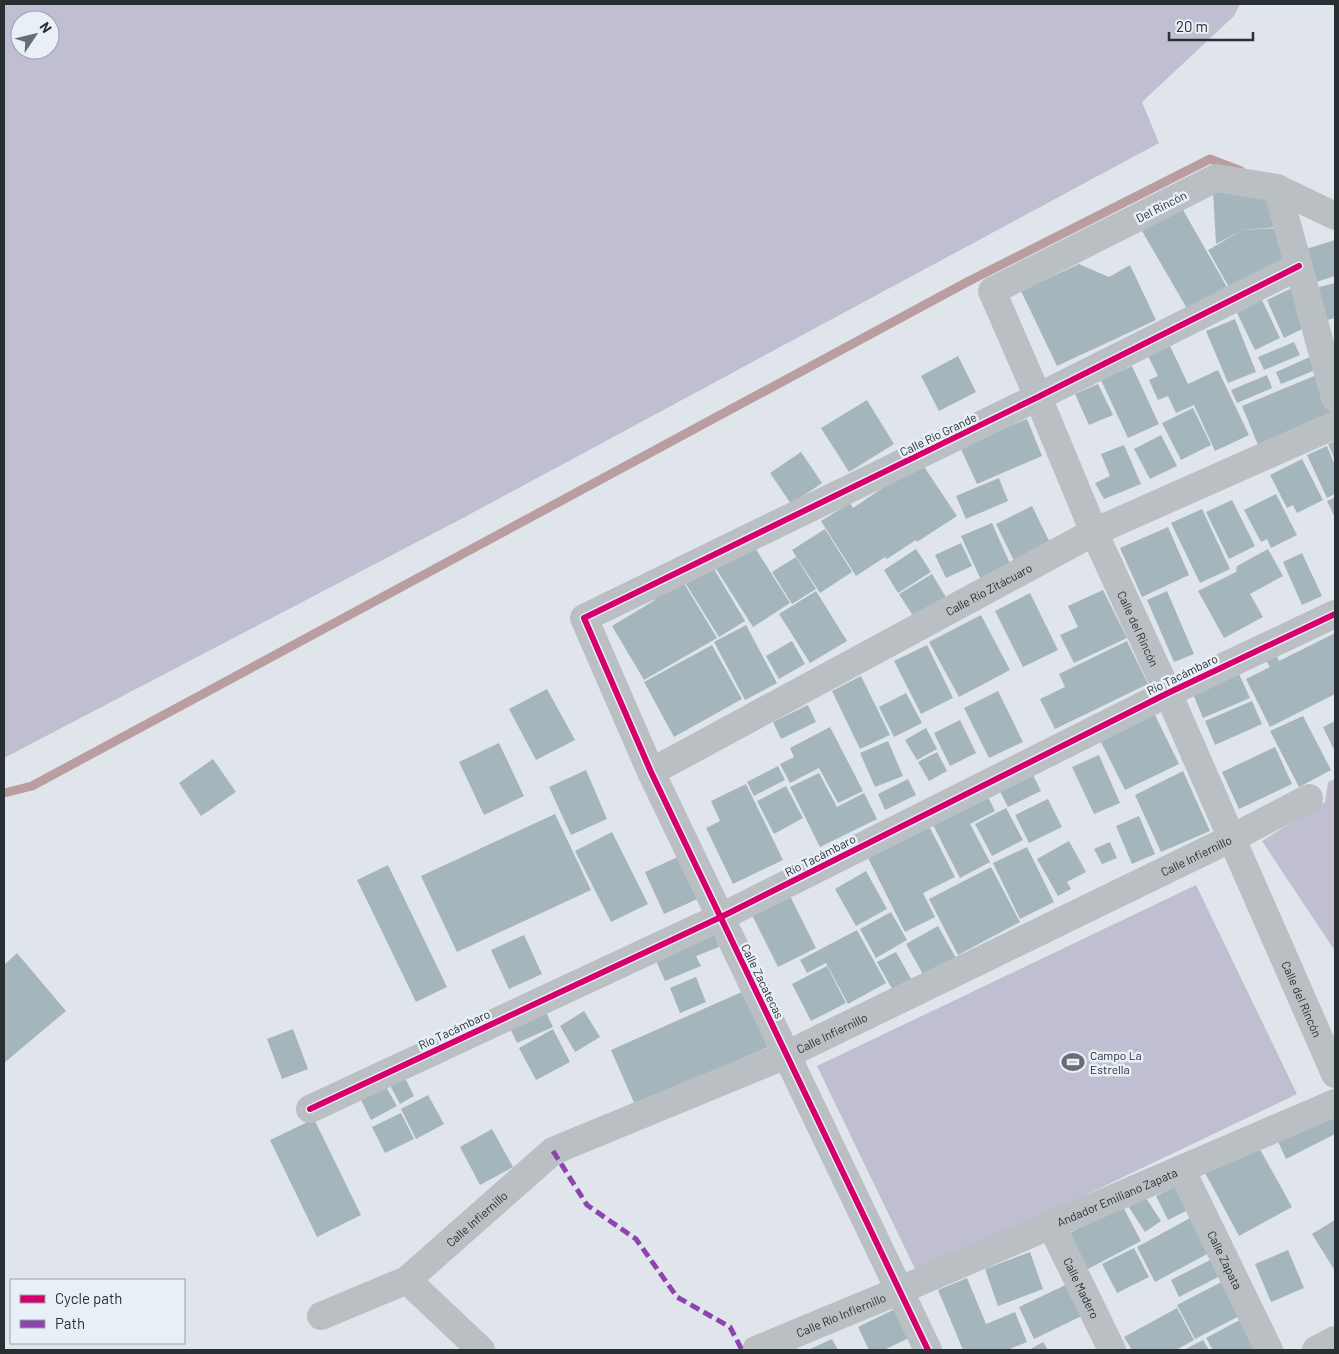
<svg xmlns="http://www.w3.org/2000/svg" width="1339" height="1354" font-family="Barlow,sans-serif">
  <rect width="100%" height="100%" fill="#e0e5eb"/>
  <!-- green -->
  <path fill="#c0bed1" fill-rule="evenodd" d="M4,4H1240L1234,16L1142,102L1159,143L461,519L4,758ZM20,20H50V50H20Z
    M1335,779V947L1333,948L1262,841L1325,802L1328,782Z
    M1196,885L1297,1094L918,1275L817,1066Z"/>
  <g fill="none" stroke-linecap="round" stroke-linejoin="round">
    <!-- stream -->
    <path stroke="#b99d9f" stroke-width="9" d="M4,793L32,786L969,281L1210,159L1241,171"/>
  </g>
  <!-- building -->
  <path fill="#a4b6bc" d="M1213,190L1272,192L1277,227L1242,230L1277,228L1294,256L1231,291L1208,250L1241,231L1216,244Z
    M1182,208L1228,289L1189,312L1142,231Z
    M1335,240V276L1316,282L1306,249Z
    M1079,264L1109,277L1130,265L1156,320L1057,366L1021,291Z
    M1335,283V318L1323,321L1315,288Z
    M1292,288L1310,325L1284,338L1267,300Z
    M1262,300L1280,338L1255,350L1237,313Z
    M1235,319L1256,372L1228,383L1206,331Z
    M1294,342L1300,355L1264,370L1258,357Z
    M1170,346L1188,384L1218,370L1249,435L1215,451L1194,405L1176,413L1168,396L1158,400L1149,380L1158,376L1148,356Z
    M958,356L976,392L939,411L921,376Z
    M1312,356L1318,369L1281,384L1276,372Z
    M1132,366L1159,424L1128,438L1101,380Z
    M1319,374L1335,413L1260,450L1242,406Z
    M1267,375L1272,388L1237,403L1231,390Z
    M1098,384L1113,415L1089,425L1075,394Z
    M867,400L894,444L849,472L821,428Z
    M1193,408L1211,445L1181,460L1162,423Z
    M1027,419L1042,456L977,484L960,447Z
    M1161,435L1177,466L1150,479L1134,449Z
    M1335,441V460L1328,444Z
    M1124,445L1141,484L1104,499L1095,483L1110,476L1101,454Z
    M1327,446L1335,465V494L1327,498L1307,455Z
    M801,452L822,483L791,504L770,473Z
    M1302,459L1323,500L1297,513L1293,505L1287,508L1270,475Z
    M921,462L957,516L917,542L916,540L887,559L885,557L856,576L821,521L850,503L853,508Z
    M999,478L1008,501L966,519L956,496Z
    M1276,494L1297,535L1271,548L1267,539L1261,542L1244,510Z
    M1335,497V518L1327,501Z
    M1232,500L1255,546L1229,559L1206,512Z
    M1032,506L1052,547L1016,565L996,524Z
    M1202,509L1230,569L1200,583L1171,523Z
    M992,523L1011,566L981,580L961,536Z
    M1168,527L1189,575L1142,597L1120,548Z
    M825,529L852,572L820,593L792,550Z
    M752,543L790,603L753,627L715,567Z
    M961,543L972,566L946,578L935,555Z
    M916,549L931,572L898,593L884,570Z
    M1268,549L1283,576L1250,594L1263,617L1224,638L1198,591L1236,572L1237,566Z
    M1302,553L1322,596L1302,605L1283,562Z
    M796,557L816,589L792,604L772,572Z
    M711,564L745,621L719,637L684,581Z
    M932,574L947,599L915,619L899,594Z
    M682,580L717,638L644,680L612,626L655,600L653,598Z
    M1103,590L1127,638L1074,663L1060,635L1078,627L1068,606Z
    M816,591L847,641L810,663L779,614Z
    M1167,591L1194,654L1174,662L1147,600Z
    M1030,593L1058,650L1023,667L995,611Z
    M981,615L1010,670L959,697L929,642Z
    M746,625L777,683L745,700L714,642Z
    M1335,633V694L1270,727L1246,679L1270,667L1265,659L1276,654L1279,661Z
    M792,641L805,664L779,679L766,656Z
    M1127,641L1148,684L1055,729L1040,699L1065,687L1059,674Z
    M712,645L742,699L674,737L644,682Z
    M927,645L953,698L921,714L894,661Z
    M1239,674L1250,698L1203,718L1193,694Z
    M861,676L890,735L860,749L832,691Z
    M547,689L575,740L536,760L509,709Z
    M998,691L1023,742L989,758L964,708Z
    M906,693L922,723L894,737L879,707Z
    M1252,701L1262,724L1215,745L1205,721Z
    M808,705L816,722L781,739L773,722Z
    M1152,709L1179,764L1125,790L1098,736Z
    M1303,716L1331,770L1299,787L1270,731Z
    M960,720L976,753L950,766L934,733Z
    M1335,721V752L1323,727Z
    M830,727L863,791L838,803L819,768L790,783L780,764L794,757L790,748Z
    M926,728L937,749L917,760L905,740Z
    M888,741L903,776L875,787L860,753Z
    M499,743L524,796L484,815L459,762Z
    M1275,747L1292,784L1239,809L1222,772Z
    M937,752L947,771L929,781L918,762Z
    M1099,755L1120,803L1094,814L1072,767Z
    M213,759L236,792L201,816L179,783Z
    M778,766L785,780L754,796L747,782Z
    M586,770L607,819L571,835L549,787Z
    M1031,771L1041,791L1008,807L998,787Z
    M1183,771L1210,831L1161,852L1135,795Z
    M819,773L837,807L864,793L877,819L820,847L790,787Z
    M908,779L916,795L885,810L878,794Z
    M746,784L783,860L733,884L706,828L720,821L711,801Z
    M786,786L803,818L774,834L757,801Z
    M985,791L995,811L970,824L990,862L960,878L930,819Z
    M1048,799L1062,827L1029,843L1015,815Z
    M1006,808L1023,840L992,856L975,824Z
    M555,814L591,890L457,952L421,876Z
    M1139,816L1155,854L1132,864L1116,826Z
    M927,822L955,877L923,893L935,917L905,932L865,852Z
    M612,832L648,904L611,922L575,851Z
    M1069,841L1086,872L1067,882L1071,889L1058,896L1037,859Z
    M1110,842L1117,858L1102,864L1094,849Z
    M1027,847L1054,902L1020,919L993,863Z
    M682,855L702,897L664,914L645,872Z
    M388,865L447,987L416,1002L357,880Z
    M991,867L1020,922L958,955L929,899Z
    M866,871L887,909L856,926L835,889Z
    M788,892L816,948L778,967L750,911Z
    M891,912L907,940L876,958L860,929Z
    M938,926L956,958L924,976L906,944Z
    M712,929L719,947L696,956L701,966L665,981L653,954Z
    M857,930L886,983L848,1004L826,963L807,973L800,960Z
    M524,935L542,974L509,989L491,950Z
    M896,952L914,984L895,994L877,962Z
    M17,953L66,1011L4,1063V965Z
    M827,966L846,1003L811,1021L792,984Z
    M696,977L706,1002L680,1013L670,988Z
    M744,991L768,1047L635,1105L611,1050Z
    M544,1008L553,1027L517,1043L508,1024Z
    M584,1011L600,1037L575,1052L560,1026Z
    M293,1029L308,1069L282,1079L267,1039Z
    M553,1029L570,1062L536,1080L519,1048Z
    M403,1074L414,1096L400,1104L388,1082Z
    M382,1080L397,1106L371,1120L358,1094Z
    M428,1095L444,1124L416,1139L401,1109Z
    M1335,1108V1134L1286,1159L1275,1135Z
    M401,1113L414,1139L385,1153L372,1127Z
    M314,1119L361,1215L317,1237L270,1140Z
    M492,1129L513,1167L480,1185L460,1147Z
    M1256,1142L1292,1207L1239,1236L1204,1171Z
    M1180,1184L1192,1208L1168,1220L1156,1196Z
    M1144,1195L1161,1221L1145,1232L1128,1206Z
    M1122,1205L1141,1241L1086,1270L1068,1234Z
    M1190,1218L1209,1253L1155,1282L1137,1247Z
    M1335,1220V1271L1312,1234Z
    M1134,1248L1149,1277L1117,1293L1102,1264Z
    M1288,1250L1304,1288L1271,1302L1255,1264Z
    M1030,1252L1043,1289L998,1306L985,1269Z
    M1216,1257L1224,1274L1179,1297L1171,1280Z
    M1231,1277L1249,1311L1195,1339L1177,1305Z
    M967,1278L986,1324L1015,1312L1027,1342L1007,1350H963L938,1290Z
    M1074,1281L1088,1313L1034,1339L1019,1307Z
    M899,1307L913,1336L884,1350H869L858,1327Z
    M1177,1308L1194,1340L1176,1350H1132L1124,1337Z
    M1249,1315L1265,1350H1213L1206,1338Z
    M832,1339L838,1350H808Z
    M1203,1340L1209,1350H1184Z
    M1043,1342L1048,1350H1029Z"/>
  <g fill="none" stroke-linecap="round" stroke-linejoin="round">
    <!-- minor -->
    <g stroke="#b9bfc3" stroke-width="28">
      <path d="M1277,188L1335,398"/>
      <path id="s1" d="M1335,216L1277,188L1216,178L992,291L1038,397L1094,532L1168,693L1335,1074"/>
      <path id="s2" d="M651,772L1094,532L1335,425"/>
      <path d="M310,1109L721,917L1168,693L1335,614"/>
      <path id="s3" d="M1181,1169L1269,1350"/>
      <path id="s4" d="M1051,1225L1112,1350"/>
      <path d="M407,1280L481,1350"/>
      <path id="s5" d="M321,1316L407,1280L553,1151L786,1055L1232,838L1309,798"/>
      <path id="s6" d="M756,1350L898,1291L1335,1103"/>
      <path d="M928,1350L651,772L584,618L1038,397L1299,266"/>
      <path d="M1316,1350L1335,1340"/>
    </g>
    <!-- quiet -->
    <path stroke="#8e44ad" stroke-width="5" stroke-dasharray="10 5" stroke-linecap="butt" d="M553,1151L587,1205L636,1239L677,1297L730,1327L742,1350"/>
    <defs>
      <path id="cycleway" d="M310,1109L721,917L1168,693L1335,614
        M928,1350L651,772L584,618L1038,397L1299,266"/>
    </defs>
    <!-- cycleway casing -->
    <use href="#cycleway" stroke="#e8eff7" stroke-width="9"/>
    <!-- cycleway -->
    <use href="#cycleway" stroke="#d6006c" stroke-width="6"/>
  </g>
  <!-- icons -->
  <defs>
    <symbol id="stadium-bare" viewBox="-9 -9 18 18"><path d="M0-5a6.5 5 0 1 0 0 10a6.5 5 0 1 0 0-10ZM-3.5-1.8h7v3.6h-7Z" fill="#686f73" stroke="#e8eff7" stroke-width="2.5" paint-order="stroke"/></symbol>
  </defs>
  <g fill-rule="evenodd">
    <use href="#stadium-bare" x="1057" y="1046" width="32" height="32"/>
  </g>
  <g text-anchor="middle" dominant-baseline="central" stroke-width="5" stroke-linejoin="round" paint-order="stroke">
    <!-- street labels -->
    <g font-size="12" fill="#283033" stroke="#e8eff7">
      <text transform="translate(1161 206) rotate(-27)">Del Rincón</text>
      <text transform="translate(938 434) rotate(-26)">Calle Río Grande</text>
      <text stroke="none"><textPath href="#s2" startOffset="384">Calle Río Zitácuaro</textPath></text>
      <text stroke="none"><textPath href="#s1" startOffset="745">Calle del Rincón</textPath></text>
      <text transform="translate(1182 674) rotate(-26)">Río Tacámbaro</text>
      <text transform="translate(820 855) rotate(-27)">Río Tacámbaro</text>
      <text stroke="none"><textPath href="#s5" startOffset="996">Calle Infiernillo</textPath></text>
      <text transform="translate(763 981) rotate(64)">Calle Zacatecas</text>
      <text stroke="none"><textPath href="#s1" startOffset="1150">Calle del Rincón</textPath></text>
      <text transform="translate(454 1029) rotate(-25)">Río Tacámbaro</text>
      <text stroke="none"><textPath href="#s5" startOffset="591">Calle Infiernillo</textPath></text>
      <text stroke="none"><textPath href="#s6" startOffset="392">Andador Emiliano Zapata</textPath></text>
      <text stroke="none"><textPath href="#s5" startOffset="186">Calle Infiernillo</textPath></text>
      <text stroke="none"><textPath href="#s3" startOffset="101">Calle Zapata</textPath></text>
      <text stroke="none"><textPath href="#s4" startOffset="70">Calle Madero</textPath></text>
      <text stroke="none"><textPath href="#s6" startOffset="92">Calle Río Infiernillo</textPath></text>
    </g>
    <!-- poi labels -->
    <g font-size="12" fill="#283033" stroke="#e8eff7" text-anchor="start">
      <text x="1090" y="1055">Campo La<tspan x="1090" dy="14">Estrella</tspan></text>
    </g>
  </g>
  <!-- border -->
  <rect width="1339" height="1354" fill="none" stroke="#283033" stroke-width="10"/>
  <!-- legend -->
  <rect x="10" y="1279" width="175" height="65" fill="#e8eff7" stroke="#9ba3a9"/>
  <rect x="20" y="1295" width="25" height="8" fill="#d6006c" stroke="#9ba3a9"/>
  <text x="55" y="1304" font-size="15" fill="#283033">Cycle path</text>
  <rect x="20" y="1320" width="25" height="8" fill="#8e44ad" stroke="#9ba3a9"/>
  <text x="55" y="1329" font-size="15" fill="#283033">Path</text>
  <!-- north arrow -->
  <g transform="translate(35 35) rotate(55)"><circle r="24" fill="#e8eff7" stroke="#9ba3a9"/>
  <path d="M0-4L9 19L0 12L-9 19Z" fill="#686f73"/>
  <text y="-8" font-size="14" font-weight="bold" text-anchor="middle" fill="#283033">N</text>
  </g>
  <!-- scale -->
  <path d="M1169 32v8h84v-8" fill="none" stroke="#283033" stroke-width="2.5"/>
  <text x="1176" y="32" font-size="15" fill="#283033" stroke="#e8eff7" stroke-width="4" paint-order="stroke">20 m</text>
</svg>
